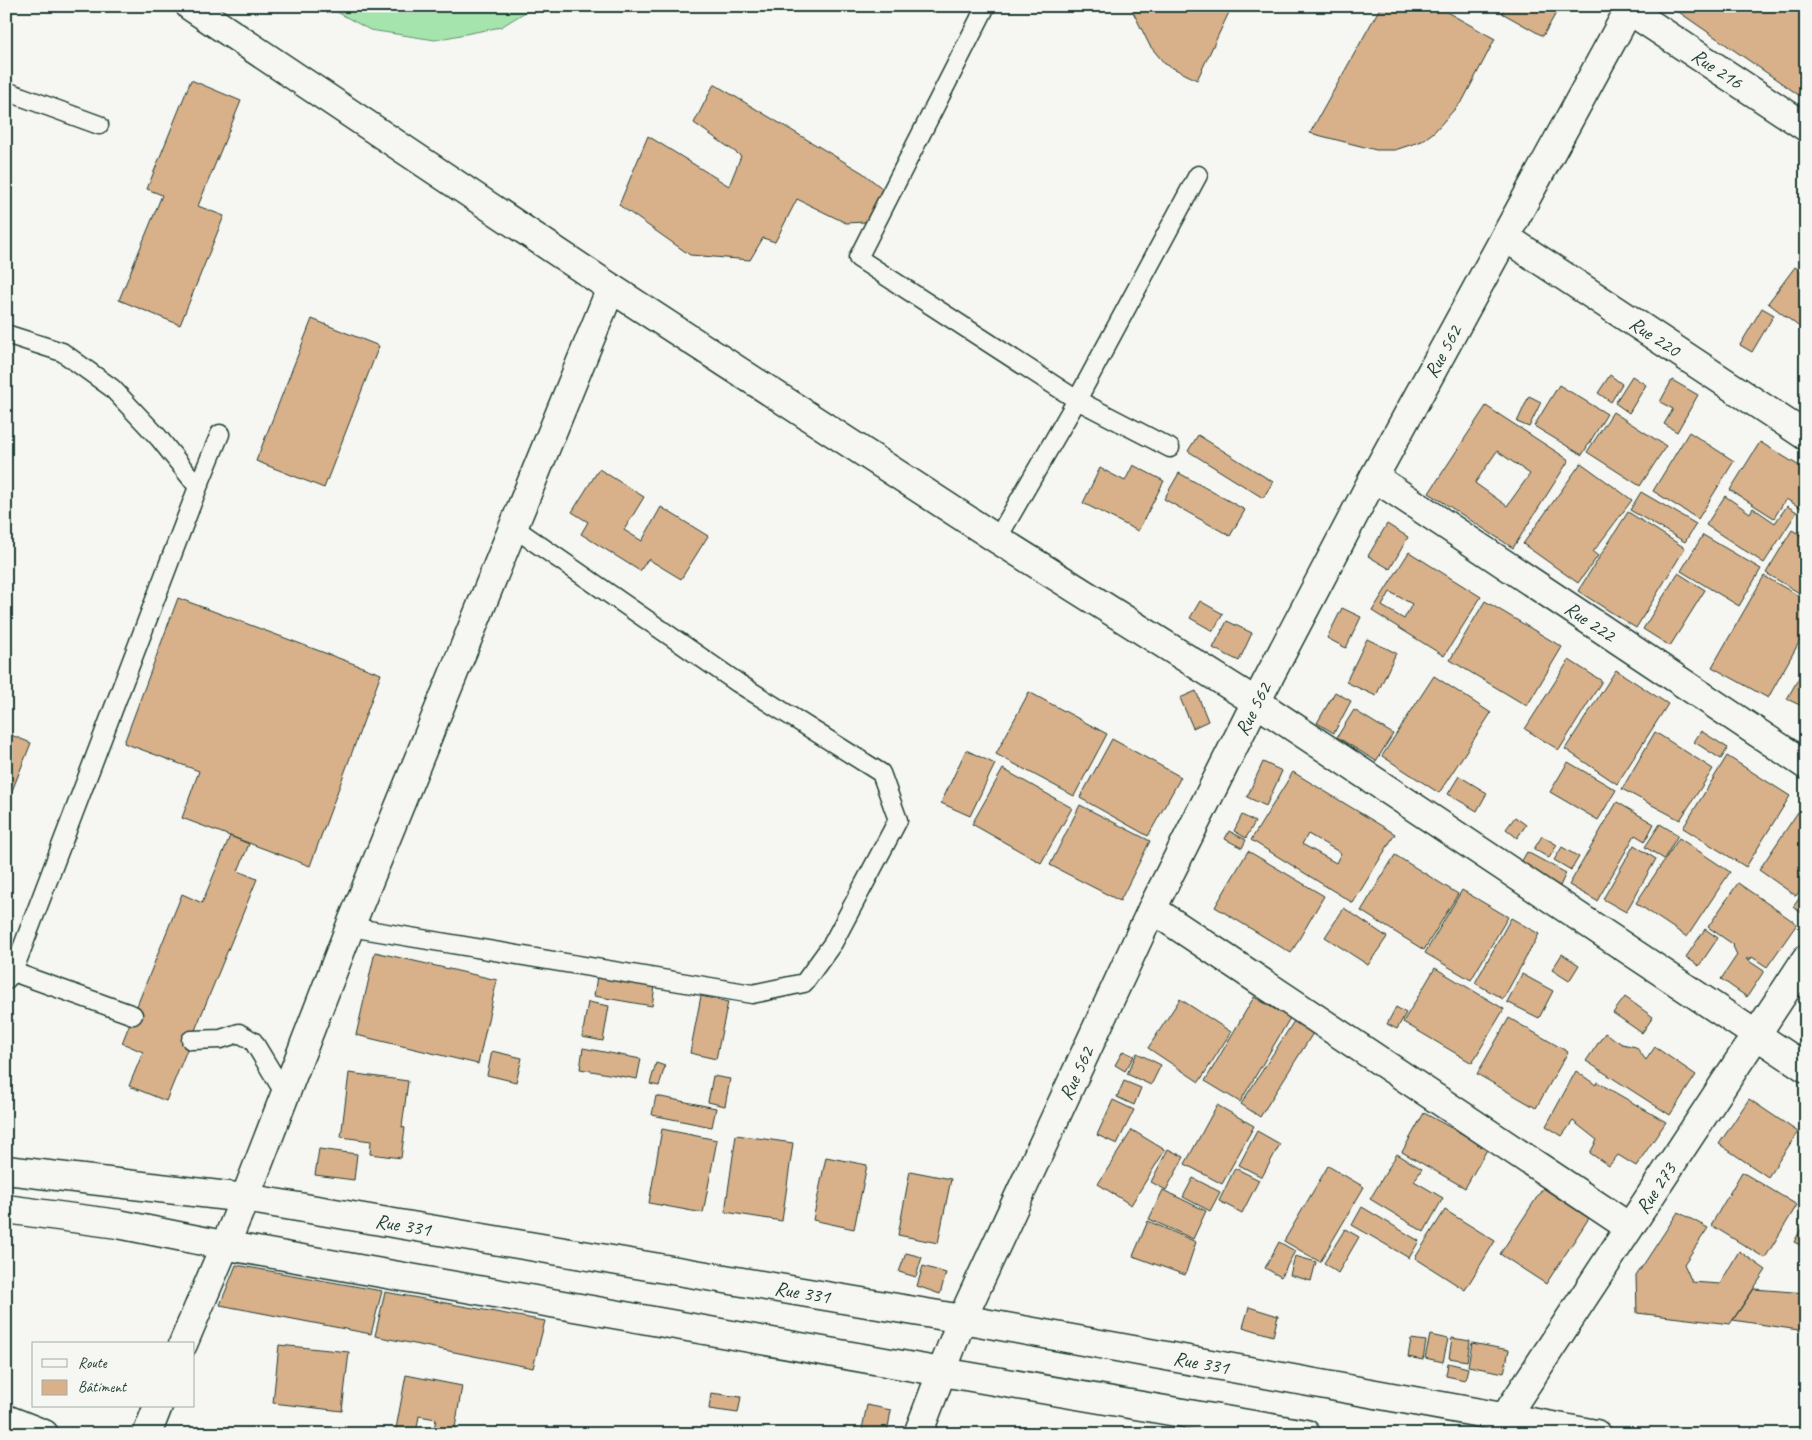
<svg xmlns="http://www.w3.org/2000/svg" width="1812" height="1440" font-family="Caveat,sans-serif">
  <rect width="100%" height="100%" fill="#f6f6f2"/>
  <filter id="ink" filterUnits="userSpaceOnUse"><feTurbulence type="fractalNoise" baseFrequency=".02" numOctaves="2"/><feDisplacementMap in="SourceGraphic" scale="10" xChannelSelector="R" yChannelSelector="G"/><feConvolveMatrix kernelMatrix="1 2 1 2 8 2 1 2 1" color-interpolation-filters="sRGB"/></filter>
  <g filter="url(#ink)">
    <!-- grass -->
    <path fill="#a5e4ac" stroke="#629070" d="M326,6H535L501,27L435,40L370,30Z"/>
    <!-- building -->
    <path fill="#d8b089" stroke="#1f3d34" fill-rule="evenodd" d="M1130,6H1232L1197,80L1165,64L1150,46Z
      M1381,6H1436L1495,39L1463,100L1434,132L1422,141L1395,150H1376L1310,133Z
      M1505,6H1560L1543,36L1502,13Z
      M1674,6H1806V100L1673,8Z
      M191,80L241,101L198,206L224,216L180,325L119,300L162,195L147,189Z
      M714,84L863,173L883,189L878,210L865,222L846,223L797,199L775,242L763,238L750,260L690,255L619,205L648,136L729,186L741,156L694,123Z
      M1795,267L1806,275V332L1768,303Z
      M1762,308L1774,315L1752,352L1740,345Z
      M312,319L379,346L324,488L256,461Z
      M1610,375L1622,384L1611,402L1598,393Z
      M1632,376L1646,385L1629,413L1615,403Z
      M1672,380L1698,395L1677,432L1664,424L1673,409L1660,402Z
      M1559,385L1607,414L1582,455L1534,426Z
      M1529,396L1541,402L1529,427L1517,422Z
      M1486,406L1569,460L1513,548L1429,493ZM1497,451L1530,474L1507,506L1475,483Z
      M1613,412L1666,446L1640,486L1587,452Z
      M1689,432L1734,461L1698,519L1653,491Z
      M1198,435L1273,482L1263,498L1188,451Z
      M1760,442L1806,470V501L1801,508L1786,499L1774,518L1730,490Z
      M1581,463L1632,500L1593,552L1598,556L1578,583L1523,544Z
      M1133,465L1164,481L1138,531L1083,503L1100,468L1125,481Z
      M599,469L644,497L624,530L642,541L661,507L708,536L681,579L648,559L640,571L581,534L588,522L572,512Z
      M1179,473L1245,510L1230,536L1164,499Z
      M1641,492L1696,524L1685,542L1630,510Z
      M1725,496L1750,513L1753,508L1775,523L1787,506L1797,512L1764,563L1706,525Z
      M1628,512L1685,548L1636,628L1578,591Z
      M1387,524L1408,537L1390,569L1368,556Z
      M1792,530L1806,538V597L1766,573Z
      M1703,535L1761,569L1739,606L1681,571Z
      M1409,552L1481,597L1444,656L1372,611ZM1390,592L1412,604L1404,619L1382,606Z
      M1678,573L1705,590L1670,646L1643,629Z
      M1764,576L1806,600V630L1768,698L1712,667Z
      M178,598L381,674L310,866L182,818L199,771L124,743Z
      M1200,601L1223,614L1213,631L1190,618Z
      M1485,601L1562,647L1527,706L1450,660Z
      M1342,608L1361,617L1346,648L1327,638Z
      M1227,621L1252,633L1239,661L1213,648Z
      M1367,639L1396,653L1376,696L1346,682Z
      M1569,660L1602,681L1559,750L1525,729Z
      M1806,665V708L1787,699Z
      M1616,670L1668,704L1617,784L1565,749Z
      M1434,676L1491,713L1439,793L1382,756Z
      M1196,691L1208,721L1193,728L1180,698Z
      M1029,692L1107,734L1074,796L996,754Z
      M1335,692L1351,701L1334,733L1317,723Z
      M1354,710L1393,734L1376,761L1337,737Z
      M1701,731L1728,748L1721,759L1694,742Z
      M1655,732L1713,769L1680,820L1622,789Z
      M6,733L31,743L6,806Z
      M1112,739L1181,777L1148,836L1080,798Z
      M966,750L995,764L970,816L941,803Z
      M1727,756L1790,796L1746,867L1683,828Z
      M1263,762L1282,771L1266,806L1247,797Z
      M1568,762L1616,790L1598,820L1550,792Z
      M1003,769L1072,808L1041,863L972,824Z
      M1293,772L1395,834L1353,903L1251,840ZM1308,834L1341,853L1336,863L1302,844Z
      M1459,776L1487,793L1477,811L1448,794Z
      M1617,802L1654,824L1645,841L1635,835L1597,901L1569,885Z
      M1080,805L1150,841L1120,901L1050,865Z
      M1798,812L1806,817V882L1796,896L1759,870Z
      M1242,815L1255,822L1246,838L1234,831Z
      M1515,817L1526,825L1517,838L1506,829Z
      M1660,824L1678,835L1664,859L1645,847Z
      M1229,831L1246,840L1242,848L1225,839Z
      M230,836L249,844L238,871L257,879L166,1101L129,1086L143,1052L122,1043L182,894L202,903Z
      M1542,836L1557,845L1549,858L1534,849Z
      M1679,838L1730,872L1687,937L1636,903Z
      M1634,845L1656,859L1626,912L1603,899Z
      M1562,847L1579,857L1571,870L1554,860Z
      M1248,851L1324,896L1291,953L1215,907Z
      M1527,852L1566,873L1560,886L1520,864Z
      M1395,855L1458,894L1424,950L1361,911Z
      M1738,883L1797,924L1767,967L1752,957L1751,959H1746L1764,971L1747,997L1721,979L1737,955L1733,946L1734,945L1708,927Z
      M1462,890L1508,917L1471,980L1425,953Z
      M1801,896L1806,899V909L1802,913L1793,907Z
      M1344,908L1387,937L1368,965L1325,937Z
      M1511,918L1539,934L1503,999L1475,983Z
      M1705,929L1718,938L1699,966L1686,957Z
      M375,952L497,980L478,1064L356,1035Z
      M1562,954L1579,965L1569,981L1552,970Z
      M1435,968L1504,1009L1472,1063L1403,1022Z
      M1522,974L1553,991L1539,1018L1507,1002Z
      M597,976L655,986L652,1006L594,996Z
      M701,996L728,1002L716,1059L690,1053Z
      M1254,997L1290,1018L1240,1102L1205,1081Z
      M1625,997L1653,1017L1642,1033L1613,1013Z
      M1180,999L1231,1032L1199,1082L1148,1048Z
      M588,1002L609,1006L603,1041L582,1037Z
      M1396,1007L1406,1013L1397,1029L1387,1024Z
      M1509,1018L1568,1052L1536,1108L1477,1074Z
      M1294,1021L1313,1033L1260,1117L1241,1104Z
      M1605,1033L1622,1044L1636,1047L1646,1060L1655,1047L1696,1075L1670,1115L1586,1061Z
      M583,1048L641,1059L637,1079L580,1069Z
      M492,1051L522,1058L516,1082L487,1075Z
      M1123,1051L1134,1056L1125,1071L1115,1065Z
      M1137,1053L1161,1065L1151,1085L1127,1074Z
      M656,1063L665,1066L659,1086L650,1084Z
      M1576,1071L1596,1085L1597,1082L1666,1122L1636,1166L1618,1155L1609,1166L1590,1153L1597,1140L1573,1121L1562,1136L1546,1126Z
      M349,1073L408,1081L402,1127L405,1128L401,1158L370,1154L371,1141L341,1137Z
      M713,1076L730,1079L725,1106L708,1102Z
      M1124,1081L1141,1088L1134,1105L1117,1097Z
      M656,1096L716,1108L712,1127L652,1115Z
      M1749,1099L1798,1132L1768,1177L1719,1144Z
      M1113,1100L1134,1110L1117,1144L1097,1135Z
      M1217,1105L1254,1126L1222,1184L1185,1164Z
      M1424,1113L1488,1148L1465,1188L1402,1152Z
      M662,1129L717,1140L703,1213L649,1203Z
      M1132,1130L1165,1150L1131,1205L1098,1184Z
      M1257,1131L1280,1144L1262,1177L1239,1165Z
      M736,1135L793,1143L782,1221L725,1212Z
      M319,1149L357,1154L354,1180L315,1175Z
      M1168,1149L1184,1157L1166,1190L1151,1182Z
      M1397,1154L1422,1169L1414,1181L1443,1198L1424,1232L1370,1199Z
      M826,1157L867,1165L854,1229L813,1220Z
      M1328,1166L1364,1187L1320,1262L1284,1241Z
      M1235,1168L1259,1180L1242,1213L1219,1201Z
      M910,1171L951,1179L938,1243L898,1235Z
      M1742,1172L1797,1205L1765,1258L1711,1225Z
      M1193,1178L1220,1192L1210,1211L1183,1197Z
      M1543,1188L1589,1218L1546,1284L1500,1254Z
      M1163,1190L1206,1211L1193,1239L1149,1219Z
      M1362,1207L1419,1241L1409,1258L1352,1225Z
      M1445,1210L1495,1241L1465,1290L1415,1258Z
      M1678,1212L1708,1228L1684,1264L1692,1282L1720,1284L1739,1251L1766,1270L1730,1324L1637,1313L1636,1276Z
      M1806,1220V1248L1794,1242Z
      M1148,1221L1196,1242L1185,1275L1133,1256Z
      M1345,1229L1359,1237L1338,1273L1324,1263Z
      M1279,1242L1295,1251L1281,1277L1265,1268Z
      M906,1253L922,1257L916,1277L899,1272Z
      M1295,1256L1316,1262L1311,1281L1290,1275Z
      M236,1265L382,1291L371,1334L220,1305Z
      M923,1266L946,1273L940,1294L917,1286Z
      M1754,1289L1806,1293L1805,1331L1733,1320Z
      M385,1292L545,1321L533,1368L375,1336Z
      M1249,1307L1278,1316L1273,1336L1243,1327Z
      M1430,1335L1448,1339L1443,1362L1425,1358Z
      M1452,1338L1470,1341L1467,1361L1449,1358Z
      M1411,1339L1426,1341L1423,1360L1408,1357Z
      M1472,1343L1509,1350L1504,1373L1468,1366Z
      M279,1345L349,1352L342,1411L273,1403Z
      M1448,1363L1468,1368L1465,1380L1446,1376Z
      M406,1375L462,1386L454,1434H433L436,1419L419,1416L416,1434H395Z
      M711,1393L741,1397L738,1413L709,1409Z
      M867,1405L891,1410L887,1434L862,1429Z"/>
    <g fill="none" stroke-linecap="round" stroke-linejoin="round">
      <defs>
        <path id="service" d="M986,6L858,258L1077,400L1170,448
          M6,91L99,125
          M6,334L62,352L112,388L159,438L198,487
          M997,539L1077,400L1198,175
          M350,927L752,994L804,983L833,943L898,820L881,773L738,683L513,527
          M13,972L133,1015
          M6,980L13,972L198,487L220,434
          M191,1040L221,1039L239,1033L253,1041L285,1094"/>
        <g id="minor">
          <path d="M190,6L611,288L997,539L1256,702L1806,1068"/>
          <path id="s1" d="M1629,10L1806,127"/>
          <path id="s2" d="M1505,237L1806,436"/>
          <path id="s3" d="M1374,477L1806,765"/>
          <path d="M1152,909L1629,1227"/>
          <path d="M183,1344L245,1198L350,927L611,288"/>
          <path id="s4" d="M1505,1417L1806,959"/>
          <path d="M6,1419L44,1434"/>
          <path d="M147,1434L158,1406"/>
          <path id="s5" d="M918,1434L962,1319L1152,909L1256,702L1374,477L1631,6"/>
        </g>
        <g id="tertiary">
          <path id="s6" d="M6,1170L245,1198L962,1319L1596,1434"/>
          <path d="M6,1209L118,1224L223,1245L942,1372L1306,1434"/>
        </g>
      </defs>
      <!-- service casing -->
      <use href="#service" stroke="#1f3d34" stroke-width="21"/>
      <!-- minor casing -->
      <use href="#minor" stroke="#1f3d34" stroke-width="31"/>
      <!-- tertiary casing -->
      <use href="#tertiary" stroke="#1f3d34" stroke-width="31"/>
      <!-- service -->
      <use href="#service" stroke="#f6f6f2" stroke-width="18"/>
      <!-- minor -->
      <use href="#minor" stroke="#f6f6f2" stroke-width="28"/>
      <!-- tertiary -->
      <use href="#tertiary" stroke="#f6f6f2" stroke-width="28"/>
    </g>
  </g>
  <g text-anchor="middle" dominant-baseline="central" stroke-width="4" stroke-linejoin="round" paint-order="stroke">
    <!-- street labels -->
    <g font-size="20" fill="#1f3d34" stroke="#f6f6f2">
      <text stroke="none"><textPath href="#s1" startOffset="106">Rue 216</textPath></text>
      <text stroke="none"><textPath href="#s2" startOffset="180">Rue 220</textPath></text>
      <text stroke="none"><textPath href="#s5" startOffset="1204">Rue 562</textPath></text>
      <text stroke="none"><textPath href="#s3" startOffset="260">Rue 222</textPath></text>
      <text stroke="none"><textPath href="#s5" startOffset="799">Rue 562</textPath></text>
      <text stroke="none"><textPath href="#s5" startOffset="394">Rue 562</textPath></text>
      <text stroke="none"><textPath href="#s4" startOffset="274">Rue 273</textPath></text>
      <text stroke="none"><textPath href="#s6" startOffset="401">Rue 331</textPath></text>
      <text stroke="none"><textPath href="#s6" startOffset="806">Rue 331</textPath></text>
      <text stroke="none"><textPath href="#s6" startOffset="1211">Rue 331</textPath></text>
    </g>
  </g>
  <!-- margin -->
  <rect width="1812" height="1440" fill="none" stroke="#f6f6f2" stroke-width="25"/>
  <rect x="12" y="12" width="1787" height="1415" fill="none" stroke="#1f3d34" stroke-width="2" filter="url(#ink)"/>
  <!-- legend -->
  <rect x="32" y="1342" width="162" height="65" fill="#f6f6f2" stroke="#a0aca6"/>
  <rect x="42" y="1359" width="25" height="8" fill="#f6f6f2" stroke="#a0aca6"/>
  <text x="78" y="1368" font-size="15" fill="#1f3d34">Route</text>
  <rect x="42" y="1380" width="25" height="15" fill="#d8b089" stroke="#a0aca6"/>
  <text x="78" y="1392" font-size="15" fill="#1f3d34">Bâtiment</text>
</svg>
